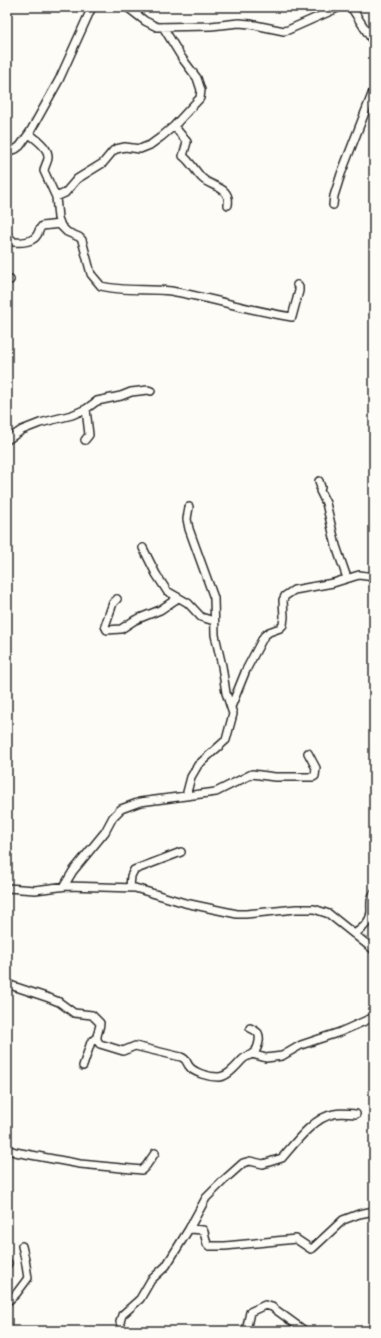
<svg xmlns="http://www.w3.org/2000/svg" width="381" height="1338" font-family="Mynerve,sans-serif">
  <rect width="100%" height="100%" fill="#fdfcf7"/>
  <filter id="ink" filterUnits="userSpaceOnUse"><feTurbulence type="fractalNoise" baseFrequency=".025" numOctaves="2"/><feDisplacementMap in="SourceGraphic" scale="8" xChannelSelector="R" yChannelSelector="G"/><feConvolveMatrix kernelMatrix="1 2 1 2 8 2 1 2 1" color-interpolation-filters="sRGB"/></filter>
  <g filter="url(#ink)">
    <g fill="none" stroke-linecap="round" stroke-linejoin="round">
      <defs>
        <path id="minor" d="M127,7L145,21L157,27L211,26L239,23L250,24L284,31L288,30L340,7
          M351,7L374,43
          M174,126L187,142L183,156C191,162 195,171 202,178C212,188 231,186 228,205
          M29,134C35,138 48,148 48,156C49,161 44,166 44,171L56,197L58,218L61,226L67,232L79,237L82,240L91,274L101,286C124,292 148,288 171,291C212,298 251,311 292,317L299,291V287L297,285
          M7,151L16,149L20,146L30,132L59,80L92,7
          M56,197L65,193L77,179L103,163L113,151L116,149L125,147L140,149L150,145L161,137L174,126L200,98L201,90L197,78L182,58L163,27
          M333,205L334,196L341,174L374,89
          M7,235L14,242C21,243 33,242 37,235C39,232 39,229 42,226L60,224
          M7,278L10,280
          M7,440L22,430L40,423L72,415L86,409L97,401L121,396L131,392L148,390L151,391
          M85,440L89,435L86,409
          M319,481L321,487L320,491L326,503L336,546L347,578
          M143,548L156,574L167,591L188,603L201,617L214,621
          M117,599L113,603L105,626L107,630L121,629L135,620L160,610L178,598
          M231,707L246,670L264,636L269,632L280,628L283,625L284,617L283,600L285,596L294,590L333,583L359,575L374,577
          M186,796L191,777L198,765L226,740L233,714L226,693L222,666L215,635L214,598L189,529L187,519L189,507
          M64,886L73,871L105,832L113,817L121,809L140,802L216,792L252,774L275,777H313L315,776L316,768L308,753
          M130,887L131,876L134,870L181,852
          M7,888L35,890L67,886L135,888L185,903L237,914H246L296,909H314L329,914L374,950
          M354,934C362,929 371,922 371,911C371,904 370,899 374,893
          M7,984L49,998L59,1002L74,1013L92,1015L100,1023C100,1031 93,1038 100,1044L123,1051L135,1046L181,1057C187,1059 186,1062 189,1066C194,1073 209,1077 218,1077C228,1077 236,1066 243,1059C246,1056 250,1056 253,1053C258,1050 261,1038 258,1033C256,1031 253,1029 250,1028
          M252,1054L266,1058L282,1056L301,1045L340,1032L374,1017
          M83,1066L91,1042L96,1038
          M7,1149L15,1152L80,1164L142,1170L146,1166L155,1153
          M189,1229L206,1198L224,1180L243,1163L250,1161L263,1164L282,1158C295,1143 314,1117 334,1114C341,1112 349,1114 356,1114
          M7,1265L8,1263
          M7,1302L16,1294L28,1278L25,1259L22,1246
          M123,1331L120,1322L122,1315L140,1299L151,1280L166,1266L189,1229L203,1230L204,1232L207,1244L209,1246H225L296,1239L311,1249L313,1248L343,1220L359,1214L374,1211
          M246,1331L250,1312L265,1305L272,1307L305,1331"/>
      </defs>
      <!-- minor casing -->
      <use href="#minor" stroke="#2b2b2b" stroke-width="10"/>
      <!-- minor -->
      <use href="#minor" stroke="#fdfcf7" stroke-width="7"/>
    </g>
  </g>
  <!-- margin -->
  <rect width="381" height="1338" fill="none" stroke="#fdfcf7" stroke-width="24"/>
  <rect x="12" y="12" width="357" height="1314" fill="none" stroke="#2b2b2b" stroke-width="1.5" filter="url(#ink)"/>
</svg>
